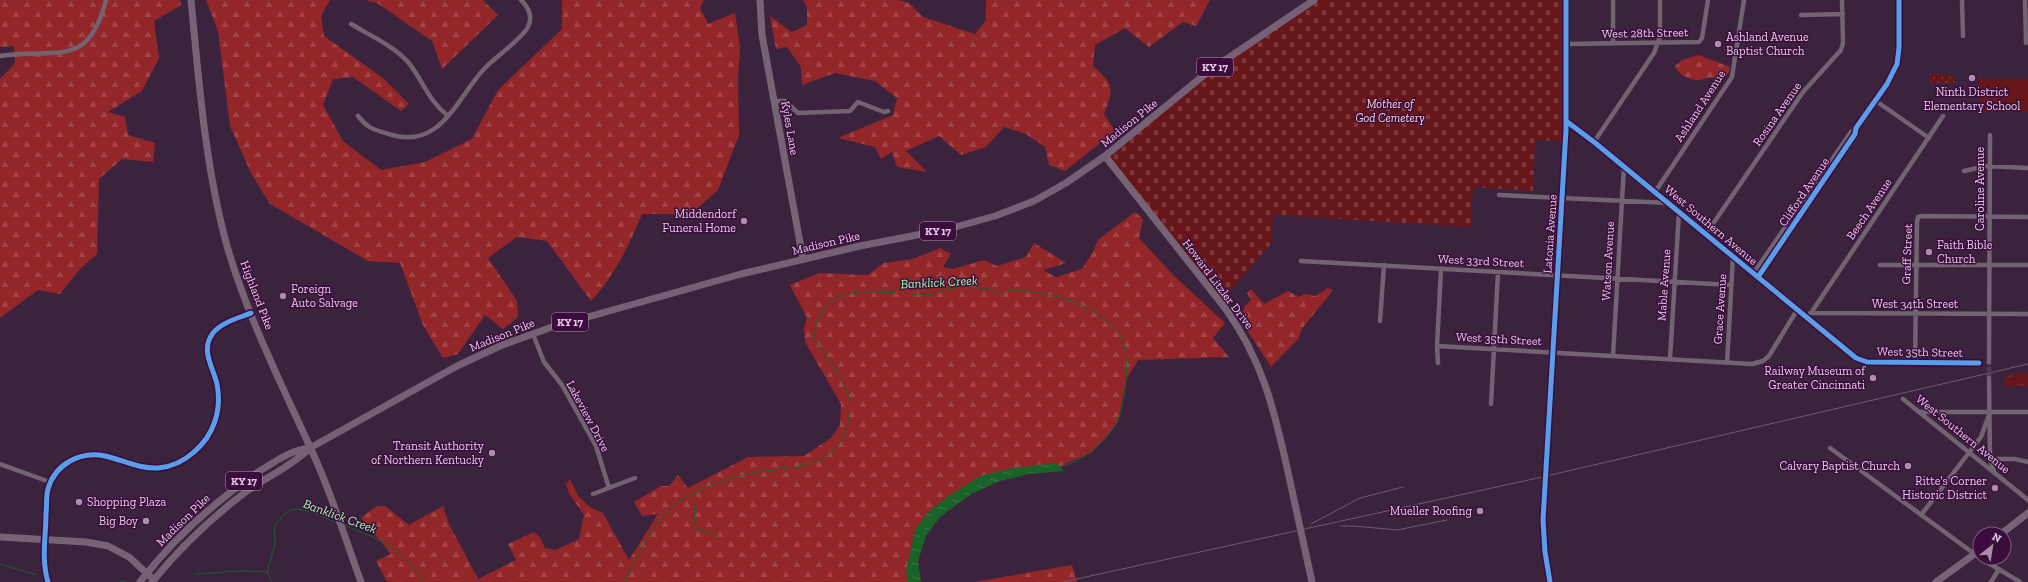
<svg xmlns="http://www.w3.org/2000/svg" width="2028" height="582" font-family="'Zilla Slab',serif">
  <defs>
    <pattern id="grass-tufts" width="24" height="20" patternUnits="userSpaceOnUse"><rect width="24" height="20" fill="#67171a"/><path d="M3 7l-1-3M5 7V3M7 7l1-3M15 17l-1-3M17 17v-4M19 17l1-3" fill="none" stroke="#7d373b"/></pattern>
    <pattern id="forest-firs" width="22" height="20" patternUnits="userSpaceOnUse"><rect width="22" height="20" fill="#922628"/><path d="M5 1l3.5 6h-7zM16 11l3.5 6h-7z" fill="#a14447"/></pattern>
    <pattern id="cemetery-stones" width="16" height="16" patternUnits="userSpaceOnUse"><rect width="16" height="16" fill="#67171a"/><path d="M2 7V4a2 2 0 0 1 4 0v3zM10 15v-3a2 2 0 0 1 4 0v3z" fill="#7d373b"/></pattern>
    <pattern id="park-dots" width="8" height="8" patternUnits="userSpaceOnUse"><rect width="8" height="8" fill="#67171a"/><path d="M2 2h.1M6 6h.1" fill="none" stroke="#7d373b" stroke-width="1.8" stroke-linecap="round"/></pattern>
    <pattern id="water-ripples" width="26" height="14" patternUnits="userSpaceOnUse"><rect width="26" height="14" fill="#196228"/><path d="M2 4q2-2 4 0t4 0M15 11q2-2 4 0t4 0" fill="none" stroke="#3a7747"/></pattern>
  </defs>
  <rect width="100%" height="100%" fill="#3c233d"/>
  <!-- grass -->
  <path fill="url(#grass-tufts)" d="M2020,373H2028V386H2004L2005,377Z"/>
  <!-- forest -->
  <path fill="url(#forest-firs)" d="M0,0H180L181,5L154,21L159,58L142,91L108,112L125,117L128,135L155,143L153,162L122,159L99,179L97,254L80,269L60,294L38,290L0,318V79L15,63L14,46L0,47Z
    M206,0H330L321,16L324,36L383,78L409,104L401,111L353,77L333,79L323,105L343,141L381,170L425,162L472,139L498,90L562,29V0H704L700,8L708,24L735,13L740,47L738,79L739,135L718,190L691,214H642C629,245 614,277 591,301L547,241L517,237L488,258L517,301L518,317L503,329L485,315L458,354L443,358L423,325L400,263L368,261L270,204L251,173L230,126L218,31Z
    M365,0H483L498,15L442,69L432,41L377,3Z
    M803,0H899L909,3L923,17L975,34L986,20V0H1210L1196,26L1183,22L1149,47L1125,28L1095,45L1093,66C1114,84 1114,89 1104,114L1115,131L1065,171L1049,165L1045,147L1026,134L1004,127L986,147L961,155L939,136L906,151L927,172L897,167L892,152L881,159L875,147L838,138L893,115L897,98L875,81L835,73L802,85L801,67L787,47L776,49L770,16L792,32L807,25V7Z
    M1699,55L1730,67C1728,82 1718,77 1708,78C1704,78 1702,80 1698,80C1690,80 1678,75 1675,66L1682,60Z
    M1135,212L1143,219L1139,238L1173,275L1225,323L1213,338L1229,357L1138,360L1126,380L1118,422L1104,440L1092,452L1061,466L1039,468L985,482L937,513L919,545L914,582H387L376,561L391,554L361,518L375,507L385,506L409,525L443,506L449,524L478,579L516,560L508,544L534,532L540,537L545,548L555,550L579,539L584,515L569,493L566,485L570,479L578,496L591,508L603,513L629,560L658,514L642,516L634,502L661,486H669L678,475L688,488L748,457L804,456L831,438L840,425L841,404L805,342L804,327L807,318L790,285L819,273L868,275L884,263L913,259L940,248L951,254L943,267L953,269L984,260L997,266L1026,257L1034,243L1066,263L1043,270L1056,277L1082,269L1093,252L1098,240Z
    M1328,288L1333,290L1301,330L1299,338L1271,367L1240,319L1245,306L1251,300L1247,293L1251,289L1264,304L1288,291L1299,297L1304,294L1315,296Z
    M1072,565L1077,582H975Z"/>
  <!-- cemetery -->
  <path fill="url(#cemetery-stones)" d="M1314,0H1566V141L1535,140L1533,191L1473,187L1471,227L1273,215L1271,244L1220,302L1105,156L1183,92Z"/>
  <!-- park -->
  <path fill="url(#park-dots)" d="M1930,74L1954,76V84L1929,82Z"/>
  <!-- pitch -->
  <path fill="#67171a" d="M1978,79H2028V112H1979Z"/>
  <!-- water -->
  <path fill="url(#water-ripples)" d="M1056,463L1064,471L1029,474L1000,481L971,494L939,518L926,536L918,561L921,582H908L906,571L915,530L928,512L947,497L980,476L1013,468Z"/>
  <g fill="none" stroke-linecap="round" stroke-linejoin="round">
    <!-- stream -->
    <path stroke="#196228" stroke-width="1" d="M696,494L694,517L696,529L713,533L719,539
      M344,525C381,540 400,546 423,582
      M0,564L37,575
      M194,574L240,571L267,572
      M120,582L125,581
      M272,582L267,572L275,544L274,527C279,521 284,512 292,510C303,506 327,519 337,523
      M624,582C640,553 656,514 686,497C706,486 730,478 752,473C790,466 837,472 848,422C850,411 851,399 846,389C839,372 825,357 815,340C813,326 822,304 837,297C863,286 902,296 930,294C940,293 950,288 959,287C968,287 978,288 987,289C1030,291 1082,293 1113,328C1118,332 1123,339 1124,345C1129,367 1126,393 1120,414C1114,436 1081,464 1058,467"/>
    <!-- street-tunnel -->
    <path stroke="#553c56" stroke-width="4.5" stroke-dasharray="4.5 2" stroke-linecap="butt" d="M1989,378V362"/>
    <!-- street -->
    <path stroke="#726372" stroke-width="4.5" d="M1962,0L1963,36
      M2025,0L2026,43
      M1801,15L1843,14
      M351,24C369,35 394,46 408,62C424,82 427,99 448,116
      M1613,43V0
      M1566,44L1699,42L1702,38L1708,0
      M0,56C55,47 88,71 106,0
      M774,101H785L798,113L850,111L858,102L884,112L888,111
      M1876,101L1929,138
      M358,116C369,130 376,130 392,135C441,149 457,98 484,69C494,58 522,39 528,27C533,17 529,8 521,0
      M1566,121L1594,142L1856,358L1867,362L1979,363
      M1594,142L1654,53L1660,37V0
      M1964,171L1986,166L2028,168
      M1655,192L1732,77L1744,0
      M1499,195L1669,203
      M1706,234L1803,92L1841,50L1843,43L1842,0
      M1301,261L1731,285
      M1880,265H2028
      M1753,274L1851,132L1856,128
      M1758,277L1855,134L1856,128L1887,84L1897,64L1899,48V0
      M1810,313L2028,314
      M1811,313L1943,116
      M1380,321L1384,265
      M533,334L544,362L562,385L596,446L609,488
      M1437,346L1752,364L1763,361L1769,356L1797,310
      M1613,356L1624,166
      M1670,359L1679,212
      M1915,362L1917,222L1918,217L1923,216L2028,217
      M1989,362L1990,135
      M1438,363L1437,346L1441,269
      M1727,363L1733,257
      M1989,378L1990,459L1994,472
      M1903,399L2028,500
      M1491,404L1498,272
      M1920,412H2028
      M1830,448L1980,558
      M1990,459H2015L2028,462
      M0,464L50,482
      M593,494L635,478
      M1921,515L1981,437L1990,412
      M1980,558L2020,582
      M48,582C41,559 46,537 46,513C47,505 46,496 48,489C55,464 80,451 105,456C123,460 139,469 158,468C171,467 184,461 194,452C214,435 222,410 217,384C213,367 200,350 213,333C222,322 239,318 251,313
      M1991,582L1999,569"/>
    <!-- secondary -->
    <path stroke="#766476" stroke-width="7" d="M191,0C199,82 205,166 227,246C248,319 284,389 315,458C333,498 346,541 361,582
      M760,0L762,35L803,259
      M1105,156L1225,308C1263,361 1274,409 1288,472C1296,508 1304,545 1312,582
      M2001,534L2028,513
      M0,537L86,542L108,546L129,557L154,580
      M1550,582L1545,552L1543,520L1566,130V0
      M1936,582L1980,550"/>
    <!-- primary -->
    <path stroke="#756076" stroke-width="7" d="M140,582C173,539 213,503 258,472C275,462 290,450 310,448
      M152,582C180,548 212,517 247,491C268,476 292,466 310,448L457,366L500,346L552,327L741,274L860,246L948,229L995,216L1034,201L1066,183L1105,156L1209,71L1314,0"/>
    <!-- rail -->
    <path stroke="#6d5c6d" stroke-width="1" d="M1311,524L1360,498L1403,487
      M1341,526H1354L1397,530L1447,520
      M1063,582L1542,477L2028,364"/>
    <defs>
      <path id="cycleway" d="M1566,121L1594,142L1856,358L1867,362L1979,363
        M1758,277L1855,134L1856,128L1887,84L1897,64L1899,48V0
        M48,582C41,559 46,537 46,513C47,505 46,496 48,489C55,464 80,451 105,456C123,460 139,469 158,468C171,467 184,461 194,452C214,435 222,410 217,384C213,367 200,350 213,333C222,322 239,318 251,313
        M1550,582L1545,552L1543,520L1566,130V0"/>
    </defs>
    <!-- cycleway casing -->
    <use href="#cycleway" stroke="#3b0d3d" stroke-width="8"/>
    <!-- cycleway -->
    <use href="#cycleway" stroke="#5a9eea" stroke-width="5"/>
  </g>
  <!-- markers -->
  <g fill="#aa8faa" stroke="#3b0d3d" stroke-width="1.5">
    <circle cx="1718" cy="44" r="4"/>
    <circle cx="1972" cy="78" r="4"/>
    <circle cx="744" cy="221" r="4"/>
    <circle cx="1929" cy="252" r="4"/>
    <circle cx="283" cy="296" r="4"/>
    <circle cx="1873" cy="378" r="4"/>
    <circle cx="492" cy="453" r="4"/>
    <circle cx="1908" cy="466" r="4"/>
    <circle cx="1995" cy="488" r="4"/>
    <circle cx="79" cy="502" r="4"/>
    <circle cx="1480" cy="511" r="4"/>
    <circle cx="146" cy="521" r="4"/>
  </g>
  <g text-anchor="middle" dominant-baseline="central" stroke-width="3" stroke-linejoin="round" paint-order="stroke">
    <!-- shield labels -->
    <g fill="#3b0d3d" stroke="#b291b3" stroke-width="1">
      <rect x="1197" y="58" width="36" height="18" rx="3"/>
      <rect x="920" y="222" width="36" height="18" rx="3"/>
      <rect x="552" y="313" width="36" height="18" rx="3"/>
      <rect x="226" y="472" width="36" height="18" rx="3"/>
    </g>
    <g font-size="11" font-weight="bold" fill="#e5c9e5">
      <text x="1215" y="67">KY 17</text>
      <text x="938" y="231">KY 17</text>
      <text x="570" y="322">KY 17</text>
      <text x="244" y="481">KY 17</text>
    </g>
    <!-- street labels -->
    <g font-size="12" fill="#e5c9e5" stroke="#3b0d3d">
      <text transform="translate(1645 33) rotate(-1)">West 28th Street</text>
      <text transform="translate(1700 106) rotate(-57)">Ashland Avenue</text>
      <text transform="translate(1777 114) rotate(-55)">Rosina Avenue</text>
      <text transform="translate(1129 123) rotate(-39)">Madison Pike</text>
      <text transform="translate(790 128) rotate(80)">Kyles Lane</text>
      <text transform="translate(1980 189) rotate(-90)">Caroline Avenue</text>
      <text transform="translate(1804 192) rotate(-56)">Clifford Avenue</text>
      <text transform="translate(1869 209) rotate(-56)">Beech Avenue</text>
      <text transform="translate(1711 225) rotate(40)">West Southern Avenue</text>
      <text transform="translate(1550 234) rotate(-86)">Latonia Avenue</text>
      <text transform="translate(826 243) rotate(-13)">Madison Pike</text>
      <text transform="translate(1907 254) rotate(-88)">Graff Street</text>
      <text transform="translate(1481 261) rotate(3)">West 33rd Street</text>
      <text transform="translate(1608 261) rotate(-87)">Watson Avenue</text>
      <text transform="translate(1218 284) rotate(53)">Howard Litzler Drive</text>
      <text transform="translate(1664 285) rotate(-86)">Mable Avenue</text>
      <text transform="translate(257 295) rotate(69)">Highland Pike</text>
      <text x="1915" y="304">West 34th Street</text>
      <text transform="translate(1720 309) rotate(-86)">Grace Avenue</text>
      <text transform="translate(502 335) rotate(-22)">Madison Pike</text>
      <text transform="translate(1499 339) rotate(3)">West 35th Street</text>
      <text transform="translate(1920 352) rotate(1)">West 35th Street</text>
      <text transform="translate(588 416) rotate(62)">Lakeview Drive</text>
      <text transform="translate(1963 434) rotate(39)">West Southern Avenue</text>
      <text transform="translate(183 520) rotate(-44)">Madison Pike</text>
    </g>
    <!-- poi labels -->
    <g font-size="12" fill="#e5c9e5" stroke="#3b0d3d" text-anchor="end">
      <text x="1726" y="37" text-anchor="start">Ashland Avenue<tspan x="1726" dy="14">Baptist Church</tspan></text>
      <text x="1972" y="92" text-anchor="middle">Ninth District<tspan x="1972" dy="14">Elementary School</tspan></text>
      <text x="736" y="214">Middendorf<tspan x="736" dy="14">Funeral Home</tspan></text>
      <text x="1937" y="245" text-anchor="start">Faith Bible<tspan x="1937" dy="14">Church</tspan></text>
      <text x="291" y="289" text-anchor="start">Foreign<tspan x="291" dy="14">Auto Salvage</tspan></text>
      <text x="1865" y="371">Railway Museum of<tspan x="1865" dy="14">Greater Cincinnati</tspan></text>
      <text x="484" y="446">Transit Authority<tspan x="484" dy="14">of Northern Kentucky</tspan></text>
      <text x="1900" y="466">Calvary Baptist Church</text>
      <text x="1987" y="481">Ritte's Corner<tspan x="1987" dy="14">Historic District</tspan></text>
      <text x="87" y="502" text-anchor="start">Shopping Plaza</text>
      <text x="1472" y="511">Mueller Roofing</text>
      <text x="138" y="521">Big Boy</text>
    </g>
    <!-- park labels -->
    <g font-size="12" font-style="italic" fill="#f6d5d1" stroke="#3b0d3d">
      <text x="1390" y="104">Mother of<tspan x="1390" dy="14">God Cemetery</tspan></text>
    </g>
    <!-- water labels -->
    <g font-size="13" font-style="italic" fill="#9efea6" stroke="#3b0d3d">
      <text transform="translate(939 282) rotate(-3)">Banklick Creek</text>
      <text transform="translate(340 516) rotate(20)">Banklick Creek</text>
    </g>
  </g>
  <!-- north arrow -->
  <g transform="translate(1992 546) rotate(30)"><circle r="19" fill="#3b0d3d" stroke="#7f5880"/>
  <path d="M0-3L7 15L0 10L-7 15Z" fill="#aa8faa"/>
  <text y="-6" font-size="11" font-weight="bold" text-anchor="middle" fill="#e5c9e5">N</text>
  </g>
</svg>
